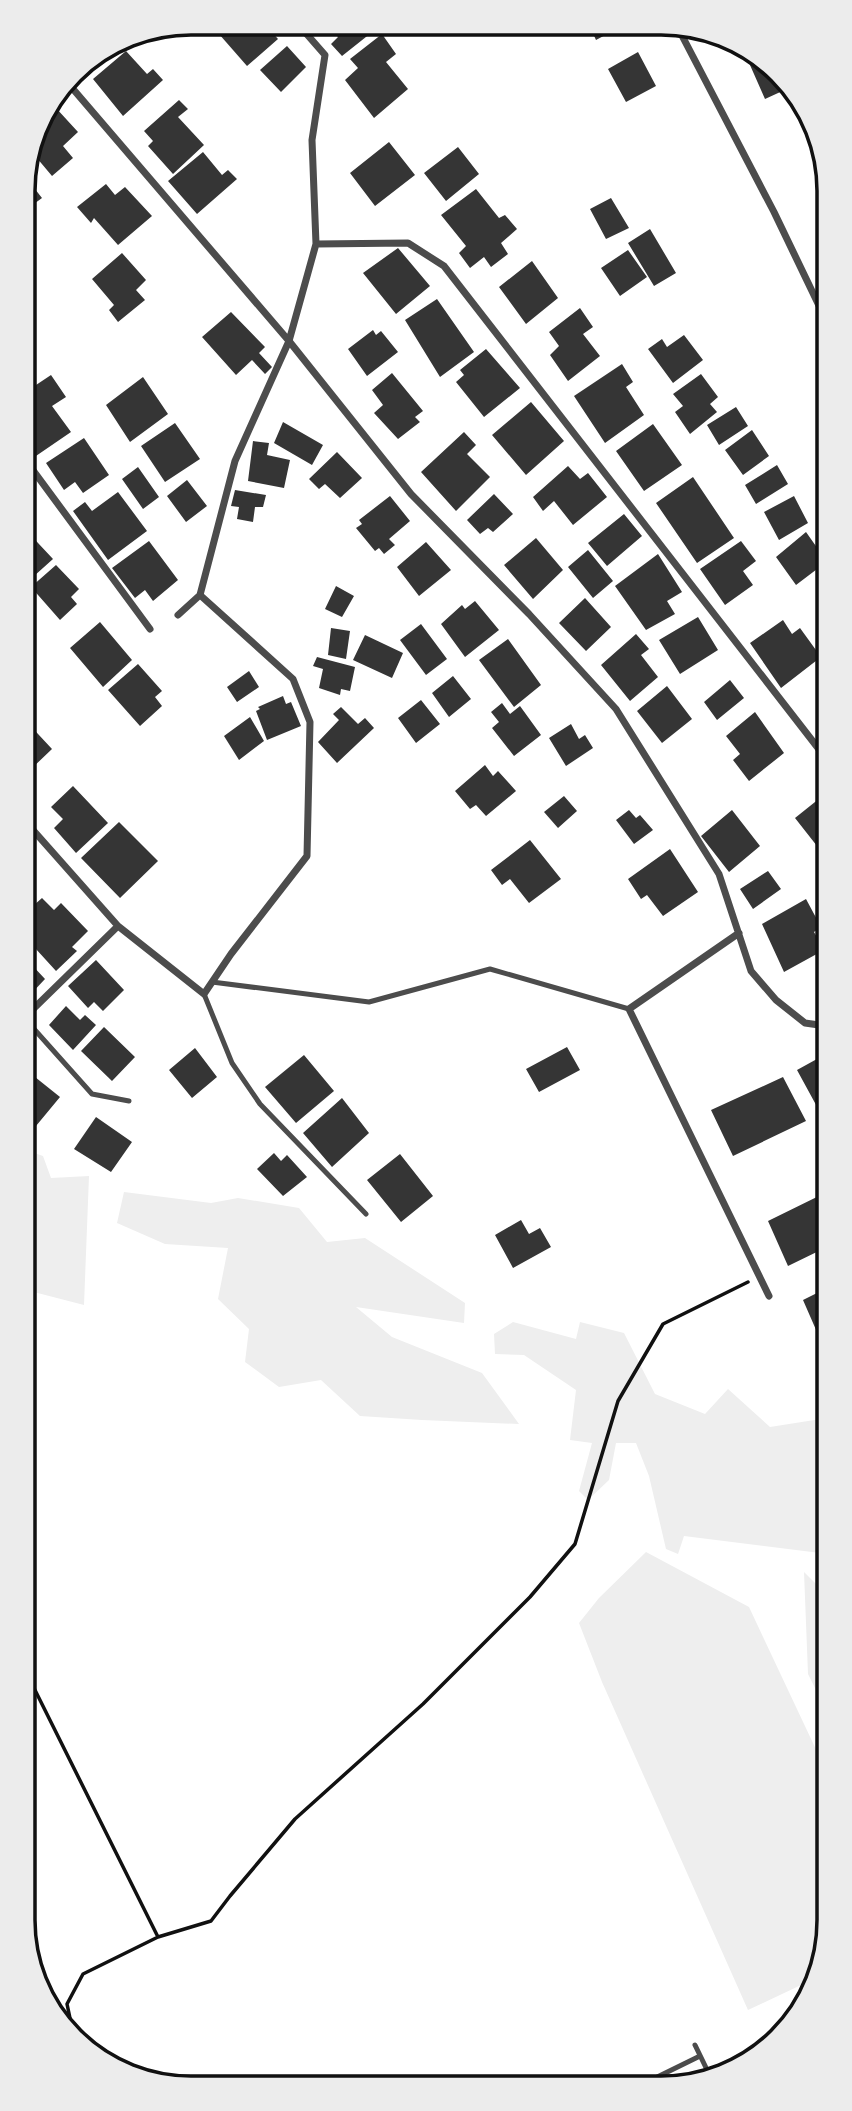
<svg xmlns="http://www.w3.org/2000/svg" width="852" height="2111" font-family="'DM Sans',sans-serif">
  <rect width="100%" height="100%" fill="#fff"/>
  <!-- green -->
  <path fill="#eee" d="M26,1150L43,1156L51,1178L89,1176L84,1305L26,1290V1218L30,1219L32,1206L26,1203Z
    M124,1192L211,1203L238,1198L299,1208L327,1242L365,1238L465,1303L464,1323L356,1307L392,1337L482,1373L519,1424L422,1420L360,1416L321,1380L279,1387L245,1362L249,1329L218,1299L228,1248L165,1244L117,1223Z
    M513,1322L576,1339L580,1322L624,1333L655,1394L705,1414L728,1389L770,1427L827,1418L828,1554L684,1536L678,1554L666,1549L649,1476L636,1443H616L609,1480L588,1500L579,1491L592,1443L570,1440L576,1390L524,1355L495,1354L494,1334Z
    M646,1552L749,1607L828,1775L829,1930L818,1977L748,2010L602,1682L579,1623L599,1598Z
    M804,1572L828,1596V1714L808,1674Z"/>
  <!-- building -->
  <path fill="#353535" d="M231,23H264L278,39L247,66L219,34Z
    M327,24H364L371,33L342,56L331,44L338,37Z
    M589,25H624L596,40Z
    M382,34L396,54L386,62L408,89L374,118L345,80L358,68L350,59Z
    M287,46L306,67L281,92L260,70Z
    M126,51L147,74L153,69L163,80L123,116L93,79Z
    M638,52L656,86L626,102L608,69Z
    M759,61L780,72L789,88L765,99L750,65Z
    M179,100L188,109L178,117L204,145L173,174L148,146L153,141L144,131Z
    M56,108L78,132L63,146L73,158L52,176L31,151L38,124Z
    M389,142L415,175L375,206L350,173Z
    M458,147L479,174L446,201L424,173Z
    M203,152L222,175L228,170L237,179L197,214L168,181Z
    M24,175L42,198L23,212V180Z
    M106,184L115,195L125,187L152,216L118,245L94,218L91,223L77,207Z
    M476,189L499,218L505,215L517,229L501,243L508,254L491,267L484,257L470,268L459,253L466,246L441,215Z
    M611,198L629,228L606,239L590,209Z
    M650,229L676,273L654,286L628,243Z
    M398,248L430,286L396,314L363,273Z
    M628,250L647,277L620,296L601,268Z
    M122,253L146,280L136,290L145,300L118,322L109,310L114,305L92,279Z
    M532,261L558,298L526,324L499,287Z
    M437,299L474,352L440,377L405,320Z
    M580,308L593,327L583,334L600,356L568,381L550,355L559,346L549,332Z
    M231,312L265,347L259,353L272,367L265,374L252,360L236,375L202,337Z
    M373,330L376,335L381,331L398,352L367,376L348,349Z
    M684,335L703,360L673,383L648,349L662,339L667,347Z
    M486,349L520,388L484,417L456,382L464,375L460,370Z
    M622,364L633,382L626,387L644,415L605,443L574,396Z
    M392,373L423,411L415,417L420,422L398,439L374,413L383,405L372,390Z
    M701,374L718,397L710,404L717,412L690,434L675,412L683,406L673,394Z
    M51,375L66,397L52,406L71,432L33,458L24,446V422L28,419L24,413V393Z
    M143,377L168,414L130,442L106,405Z
    M531,402L564,441L526,475L492,435Z
    M736,407L748,426L719,445L707,425Z
    M283,422L323,445L312,465L274,443Z
    M175,423L200,459L165,482L141,446Z
    M653,424L682,465L644,491L616,451Z
    M752,430L769,456L743,475L725,450Z
    M464,432L476,445L467,454L490,477L456,511L421,472Z
    M84,438L109,475L83,493L75,482L64,490L46,463Z
    M253,441L269,443L267,455L290,460L284,488L248,481Z
    M337,452L362,478L340,498L325,484L319,489L309,479Z
    M777,465L788,484L756,504L745,485Z
    M568,466L580,479L588,473L607,497L573,525L554,501L543,511L533,497Z
    M138,467L159,497L143,509L122,479Z
    M693,477L734,538L697,563L656,503Z
    M187,480L207,506L186,522L167,496Z
    M235,490L266,495L263,507H255L253,522L237,519L239,507L231,506Z
    M118,492L147,531L108,560L73,511L85,502L92,511Z
    M494,494L513,514L493,532L488,528L480,534L467,520Z
    M390,496L410,521L389,539L395,545L384,554L379,548L375,551L356,528L362,524L359,520Z
    M794,496L808,523L779,540L764,512Z
    M624,514L642,536L607,566L588,543Z
    M24,528L53,559L24,585Z
    M806,532L825,559V563L796,585L776,557Z
    M536,538L563,570L533,599L504,565Z
    M149,541L178,580L153,601L145,590L135,598L112,568Z
    M741,541L756,561L743,571L753,585L725,605L700,569Z
    M426,542L451,570L419,596L397,567Z
    M588,550L613,581L593,598L568,567Z
    M658,554L682,592L667,601L675,614L646,630L615,586Z
    M56,565L79,589L71,597L77,604L60,620L31,587Z
    M336,586L354,596L342,617L325,609Z
    M585,598L611,627L586,651L559,623Z
    M475,601L499,630L465,657L441,624L462,605L465,609Z
    M698,617L718,650L680,674L659,640Z
    M783,620L792,634L800,628L821,657L781,688L750,643Z
    M100,622L132,660L103,687L70,648Z
    M421,624L447,659L426,675L400,640Z
    M331,628L350,631L346,659L328,655Z
    M636,634L649,649L641,655L658,677L630,701L601,665Z
    M365,635L403,653L392,678L353,660Z
    M508,639L541,685L514,707L479,660Z
    M317,657L355,667L350,691L341,689L340,695L319,688L323,669L313,666Z
    M138,664L162,691L155,697L162,706L140,726L108,690Z
    M249,671L259,687L237,702L227,687Z
    M453,676L471,699L449,717L432,693Z
    M730,680L744,698L717,720L704,702Z
    M667,686L692,719L662,743L637,711Z
    M283,696L286,704L291,702L301,726L267,740L256,711L260,709L258,707Z
    M421,700L440,724L416,743L398,718Z
    M502,703L510,714L520,706L541,735L514,756L492,728L499,722L491,712Z
    M341,707L358,724L365,718L374,728L337,763L318,742L339,720L333,714Z
    M755,712L784,753L749,781L733,760L740,754L726,736Z
    M250,717L264,741L239,760L224,736Z
    M25,720L52,749L29,771L25,767Z
    M571,724L579,739L585,735L593,748L566,766L549,738Z
    M485,765L493,776L498,771L516,791L486,816L476,805L470,809L455,791Z
    M73,786L108,823L76,853L54,828L63,819L51,807Z
    M564,796L577,811L558,828L544,812Z
    M820,798L826,804V839L817,846L795,818Z
    M629,810L636,818L640,815L653,830L634,844L616,820Z
    M732,810L760,846L729,872L701,836Z
    M119,822L158,861L120,898L81,858Z
    M530,840L561,879L529,903L510,879L502,885L491,870Z
    M826,847V863L819,853Z
    M670,849L698,892L663,916L647,895L641,899L628,879Z
    M768,871L781,889L753,909L740,889Z
    M42,898L54,910L61,903L88,931L72,947L77,951L56,971L25,937V913Z
    M806,899L821,927L814,932L824,950L784,972L762,924Z
    M96,960L124,990L103,1011L94,1002L88,1008L68,986Z
    M31,964L45,979L30,995L26,990L25,969Z
    M66,1006L80,1020L85,1015L96,1025L73,1050L49,1025Z
    M104,1027L135,1057L112,1081L81,1051Z
    M567,1047L580,1070L539,1092L526,1069Z
    M195,1048L217,1077L192,1098L169,1070Z
    M826,1054V1112L821,1114L797,1070Z
    M304,1055L334,1091L296,1123L265,1087Z
    M35,1077L60,1097L36,1126L26,1118V1089Z
    M783,1077L806,1121L733,1156L711,1110Z
    M342,1098L369,1133L332,1167L303,1133Z
    M96,1117L132,1142L111,1172L74,1149Z
    M274,1153L281,1161L287,1155L307,1177L283,1196L257,1169Z
    M400,1154L433,1196L401,1222L367,1180Z
    M827,1192V1247L788,1266L768,1221Z
    M521,1220L529,1234L540,1228L551,1247L513,1268L495,1235Z
    M827,1288V1355L803,1300Z"/>
  <g fill="none" stroke-linecap="round" stroke-linejoin="round">
    <!-- path -->
    <path stroke="#111" stroke-width="3.5" d="M28,1676L158,1937L83,1974L67,2004L74,2037
      M158,1937L211,1921L230,1896L295,1819L423,1704L530,1597L575,1544L618,1401L663,1324L748,1282"/>
    <!-- service -->
    <path stroke="#4c4c4c" stroke-width="5" d="M212,982L369,1002L490,969L629,1009
      M204,994L232,1063L260,1104L366,1214
      M26,1020L92,1094L129,1101
      M695,2045L711,2078
      M645,2083L700,2056"/>
    <!-- minor -->
    <path stroke="#4c4c4c" stroke-width="7" d="M297,23L325,55L312,140L316,244L408,243L444,266L825,757
      M677,26L774,212L824,316
      M67,82L289,341L411,494L529,614L616,709L719,874L751,971L776,1000L805,1023L826,1026
      M24,458L150,629
      M178,615L200,595L235,461L289,341L316,244
      M25,821L118,926L204,994L231,954L307,856L310,722L293,679L200,595
      M739,933L629,1009L769,1296
      M26,1016L118,926"/>
  </g>
  <!-- crop -->
  <path d="M0 0H852V2111H0ZM191 35H661A156 156 0 0 1 817 191V1920A156 156 0 0 1 661 2076H191A156 156 0 0 1 35 1920V191A156 156 0 0 1 191 35Z" fill="#ececec" fill-rule="evenodd"/>
  <path fill="none" stroke="#111" stroke-width="3.5" d="M191 35H661A156 156 0 0 1 817 191V1920A156 156 0 0 1 661 2076H191A156 156 0 0 1 35 1920V191A156 156 0 0 1 191 35Z"/>
</svg>
